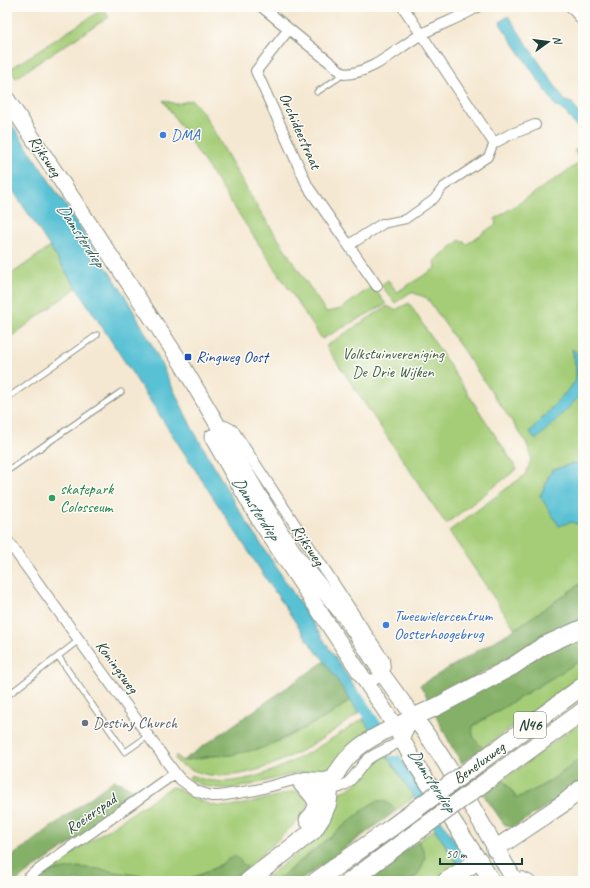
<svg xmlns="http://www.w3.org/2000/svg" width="590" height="888" font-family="Caveat,sans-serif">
  <rect width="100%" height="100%" fill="#fdfcf7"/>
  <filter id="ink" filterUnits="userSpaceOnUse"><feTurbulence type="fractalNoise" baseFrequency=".025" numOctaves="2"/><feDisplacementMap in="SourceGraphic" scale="8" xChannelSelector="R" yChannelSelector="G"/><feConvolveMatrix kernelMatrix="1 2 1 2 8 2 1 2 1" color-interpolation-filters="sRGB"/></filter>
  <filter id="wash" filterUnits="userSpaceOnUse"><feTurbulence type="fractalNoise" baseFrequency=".012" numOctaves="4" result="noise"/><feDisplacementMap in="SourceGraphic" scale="16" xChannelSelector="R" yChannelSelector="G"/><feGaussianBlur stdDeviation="0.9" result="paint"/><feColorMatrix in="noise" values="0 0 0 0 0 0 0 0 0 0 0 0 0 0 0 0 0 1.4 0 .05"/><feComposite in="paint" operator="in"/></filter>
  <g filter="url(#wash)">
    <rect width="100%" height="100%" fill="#f5e8d2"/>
    <!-- green -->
    <path fill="#a5cd78" stroke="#628556" d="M100,11L105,12L109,17L39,62L16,78L10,69Z
      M163,100L176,104L192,100L204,114L256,205L326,312L341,309L372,286L386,304L322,339Z
      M583,144V358L572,350L576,367V381L530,432L536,440L583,393V463L571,464L548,476L545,487L540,496L571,522L583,526V582L515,629L449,531L525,475L531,460L530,452L526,442L427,298L411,292L395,303L381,285L388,280L397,292L436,268L434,261L460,240L467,244L496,224L495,219L581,162L574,151Z
      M50,247L76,288L8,339L7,277Z
      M409,303L517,469L446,524L326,346L387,306L395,310Z
      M583,659V675L483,748C475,740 471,738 473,726Z
      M350,700L359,713C320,741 261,782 210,775C199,774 188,768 178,763L175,759L176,755L182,761L212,756L231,755L280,741L330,715Z
      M363,719L372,732L330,769C317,775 309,770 297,773C262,780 223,800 190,779L189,777L191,775C248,800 317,747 363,719Z
      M583,720V756C561,775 544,786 517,798L503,780Z
      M386,755L414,797L397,810L384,801H377L368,806L276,881H262L322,834C332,821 337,808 339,792C368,787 359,760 386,755Z
      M174,787C188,795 201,803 217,806C234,809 277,796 295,791L299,792L309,801L306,813L234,881H225L231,877L235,855C212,871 195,880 166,880L44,872L170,788Z
      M435,829L459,867L438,881H408L417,876L424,851L418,841Z"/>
    <!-- forest -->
    <path fill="#84b068" stroke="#52764e" d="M583,582V623L557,634L429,700L420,685L515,629Z
      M583,632V659L473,726C471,738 475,740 483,748L462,763L453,749L434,712Z
      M325,661L350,700L330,715L263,748L231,755L212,756L182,761Z
      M583,756V783L512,828L504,824L483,794L503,780L517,798C544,787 561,774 583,756Z
      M114,780L144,794L24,875L17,881H7V860Z
      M377,801H384L397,810L300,881H276L368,806Z
      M418,841L424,851L425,858L422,867L417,876L408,881H364Z
      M235,855L248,869L225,881H31L44,872L78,867L98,869L166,880H182L193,878L217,867Z"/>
    <!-- water -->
    <path fill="#58c1d4" stroke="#3c7f84" d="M508,16L565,101L572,103L583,120V135L565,112L556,106L501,25L500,22Z
      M7,117L124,294L151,343L192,428L237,507L368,708L359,713L323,659L313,648L269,583L7,181Z
      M572,349L583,358V393L536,440L530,432L576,381V367Z
      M583,463V526L571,522L559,526L540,496C545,488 547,479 552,470L571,464Z
      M371,713L481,881H469L363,719Z"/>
    <!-- pier -->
    <path fill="#f5e8d2" d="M375,718L399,756L386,755L372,732Z
      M468,861L481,881H469L459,867Z"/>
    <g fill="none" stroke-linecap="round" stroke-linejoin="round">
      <!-- canal -->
      <path stroke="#58c1d4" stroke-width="11" d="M358,698L377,727"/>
    </g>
  </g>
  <g filter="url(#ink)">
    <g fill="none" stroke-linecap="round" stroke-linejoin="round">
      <defs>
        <path id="service" d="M317,92L344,74
          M7,398L97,335
          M7,471L121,392
          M58,656L125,752L148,736
          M7,696L79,640"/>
        <path id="pedestrian" d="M382,224L406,219L434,199L443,187L488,157L494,143"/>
        <path id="minor" d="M262,7L344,74C374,73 397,48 422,34C440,24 460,18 477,7
          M403,7L494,143L509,135L535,125
          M571,7L583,21
          M289,29L256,71L308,187L377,286
          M349,245L382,224
          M216,428L225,426L233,430L384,660L385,669L383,675L376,679L365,680
          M7,540L175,773L181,780L196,791L211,796H219L256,790L305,777L324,778L335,775
          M304,785C314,786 327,790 337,788C353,784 357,769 368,759C377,752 397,745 403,739C407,734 410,724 414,717
          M25,881L34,873L175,773
          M514,881L522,877L530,881"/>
        <path id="secondary" d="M7,99L180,361L283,536L297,557L347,620L383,675L414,717
          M212,437L258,518L395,726"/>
        <path id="primary" d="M395,726L413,760L492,881
          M330,788C344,747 377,735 414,717C453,769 482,826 515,881"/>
        <path id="trunk" d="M414,717L438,706L513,666L543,646L583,628
          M477,764L583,686
          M488,780L583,711
          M302,784C315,796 324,805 308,820
          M495,849L564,803L583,787
          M248,881L313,831L322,817L328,803L330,788
          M316,881L392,827
          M350,881L403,842
          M446,881L479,860"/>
      </defs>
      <!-- service casing -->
      <use href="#service" stroke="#8a9283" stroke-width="7"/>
      <!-- pedestrian casing -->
      <use href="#pedestrian" stroke="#8a9283" stroke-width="10"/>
      <!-- minor casing -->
      <use href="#minor" stroke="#8a9283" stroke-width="12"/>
      <!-- secondary casing -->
      <use href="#secondary" stroke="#8a9283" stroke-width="17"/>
      <!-- primary casing -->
      <use href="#primary" stroke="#8a9283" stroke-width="18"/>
      <!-- trunk casing -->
      <use href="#trunk" stroke="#8a9283" stroke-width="19"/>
      <!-- service -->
      <use href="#service" stroke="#fff" stroke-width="5"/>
      <!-- pedestrian -->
      <use href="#pedestrian" stroke="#fff" stroke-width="8"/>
      <!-- minor -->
      <use href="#minor" stroke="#fff" stroke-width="10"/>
      <!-- secondary -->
      <use href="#secondary" stroke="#fff" stroke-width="15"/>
      <!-- primary -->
      <use href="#primary" stroke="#fff" stroke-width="16"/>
      <!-- trunk -->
      <use href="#trunk" stroke="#fff" stroke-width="17"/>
      <defs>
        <path id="trunk-bridge" d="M392,827L477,764
          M403,842L488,780"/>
      </defs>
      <!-- trunk-bridge casing -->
      <use href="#trunk-bridge" stroke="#8a9283" stroke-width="19" stroke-linecap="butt"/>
      <!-- trunk-bridge -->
      <use href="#trunk-bridge" stroke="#fff" stroke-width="17"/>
    </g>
  </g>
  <!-- markers -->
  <g fill="#3f7fe0" stroke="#fdfcf7" stroke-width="1.5">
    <circle cx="163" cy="135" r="4"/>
    <circle cx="386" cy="625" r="4"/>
  </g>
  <rect fill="#1a4fb4" stroke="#fdfcf7" stroke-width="1.5" x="184" y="353" width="8" height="8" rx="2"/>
  <circle fill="#2e9e5b" stroke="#fdfcf7" stroke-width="1.5" cx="52" cy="498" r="4"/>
  <circle fill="#6b7280" stroke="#fdfcf7" stroke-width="1.5" cx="85" cy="723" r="4"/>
  <g text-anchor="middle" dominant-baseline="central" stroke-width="3" stroke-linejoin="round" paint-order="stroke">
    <!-- shield labels -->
    <rect fill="#fdfcf7" stroke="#62766e" stroke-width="1" x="514" y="712" width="32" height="26" rx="3"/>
    <g font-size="15" font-weight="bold" fill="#1f3d34">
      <text x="530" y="725">N46</text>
    </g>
    <!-- street labels -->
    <g font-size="16" fill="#1f3d34" stroke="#fdfcf7">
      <text transform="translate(300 131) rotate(66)">Orchideestraat</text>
      <text transform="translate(45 156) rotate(57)">Rijksweg</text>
      <text transform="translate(308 545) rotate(57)">Rijksweg</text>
      <text transform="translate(117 667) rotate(54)">Koningsweg</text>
      <text transform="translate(479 763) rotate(-36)">Beneluxweg</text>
      <text transform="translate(91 814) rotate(-35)">Roeierspad</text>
    </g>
    <!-- shop labels -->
    <g font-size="16" fill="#366cbe" stroke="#fdfcf7" text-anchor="start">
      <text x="171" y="135">DMA</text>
      <text x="394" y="616">Tweewielercentrum<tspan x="394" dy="18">Oosterhoogebrug</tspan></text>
    </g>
    <!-- park labels -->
    <g font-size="16" fill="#406145" stroke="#fdfcf7">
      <text x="393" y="354">Volkstuinvereniging<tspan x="393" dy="18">De Drie Wijken</tspan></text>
    </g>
    <!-- transit labels -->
    <g font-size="16" fill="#164399" stroke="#fdfcf7" text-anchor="start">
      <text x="196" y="357">Ringweg Oost</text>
    </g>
    <!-- leisure labels -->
    <g font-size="16" fill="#27864d" stroke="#fdfcf7" text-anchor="start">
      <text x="60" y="489">skatepark<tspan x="60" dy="18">Colosseum</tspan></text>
    </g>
    <!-- worship labels -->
    <g font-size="16" fill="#5b616d" stroke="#fdfcf7" text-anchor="start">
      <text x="93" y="723">Destiny Church</text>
    </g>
    <!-- water labels -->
    <g font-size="17" font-style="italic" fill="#2d5e5c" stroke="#fdfcf7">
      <text transform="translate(81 235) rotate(57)">Damsterdiep</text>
      <text transform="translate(256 508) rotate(57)">Damsterdiep</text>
      <text transform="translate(432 780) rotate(57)">Damsterdiep</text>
    </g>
  </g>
  <!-- margin -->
  <rect width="590" height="888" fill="none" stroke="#fdfcf7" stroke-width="24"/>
  <!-- north arrow -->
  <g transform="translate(548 42) rotate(76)" stroke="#fdfcf7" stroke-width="3" paint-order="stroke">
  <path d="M0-3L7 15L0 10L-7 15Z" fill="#1f3d34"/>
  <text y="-6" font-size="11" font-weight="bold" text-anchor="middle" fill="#1f3d34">N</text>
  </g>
  <!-- scale -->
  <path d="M440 858v6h82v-6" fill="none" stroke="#1f3d34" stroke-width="2"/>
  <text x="446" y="858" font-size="12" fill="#1f3d34" stroke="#fdfcf7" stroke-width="3" paint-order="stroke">50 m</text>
</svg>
